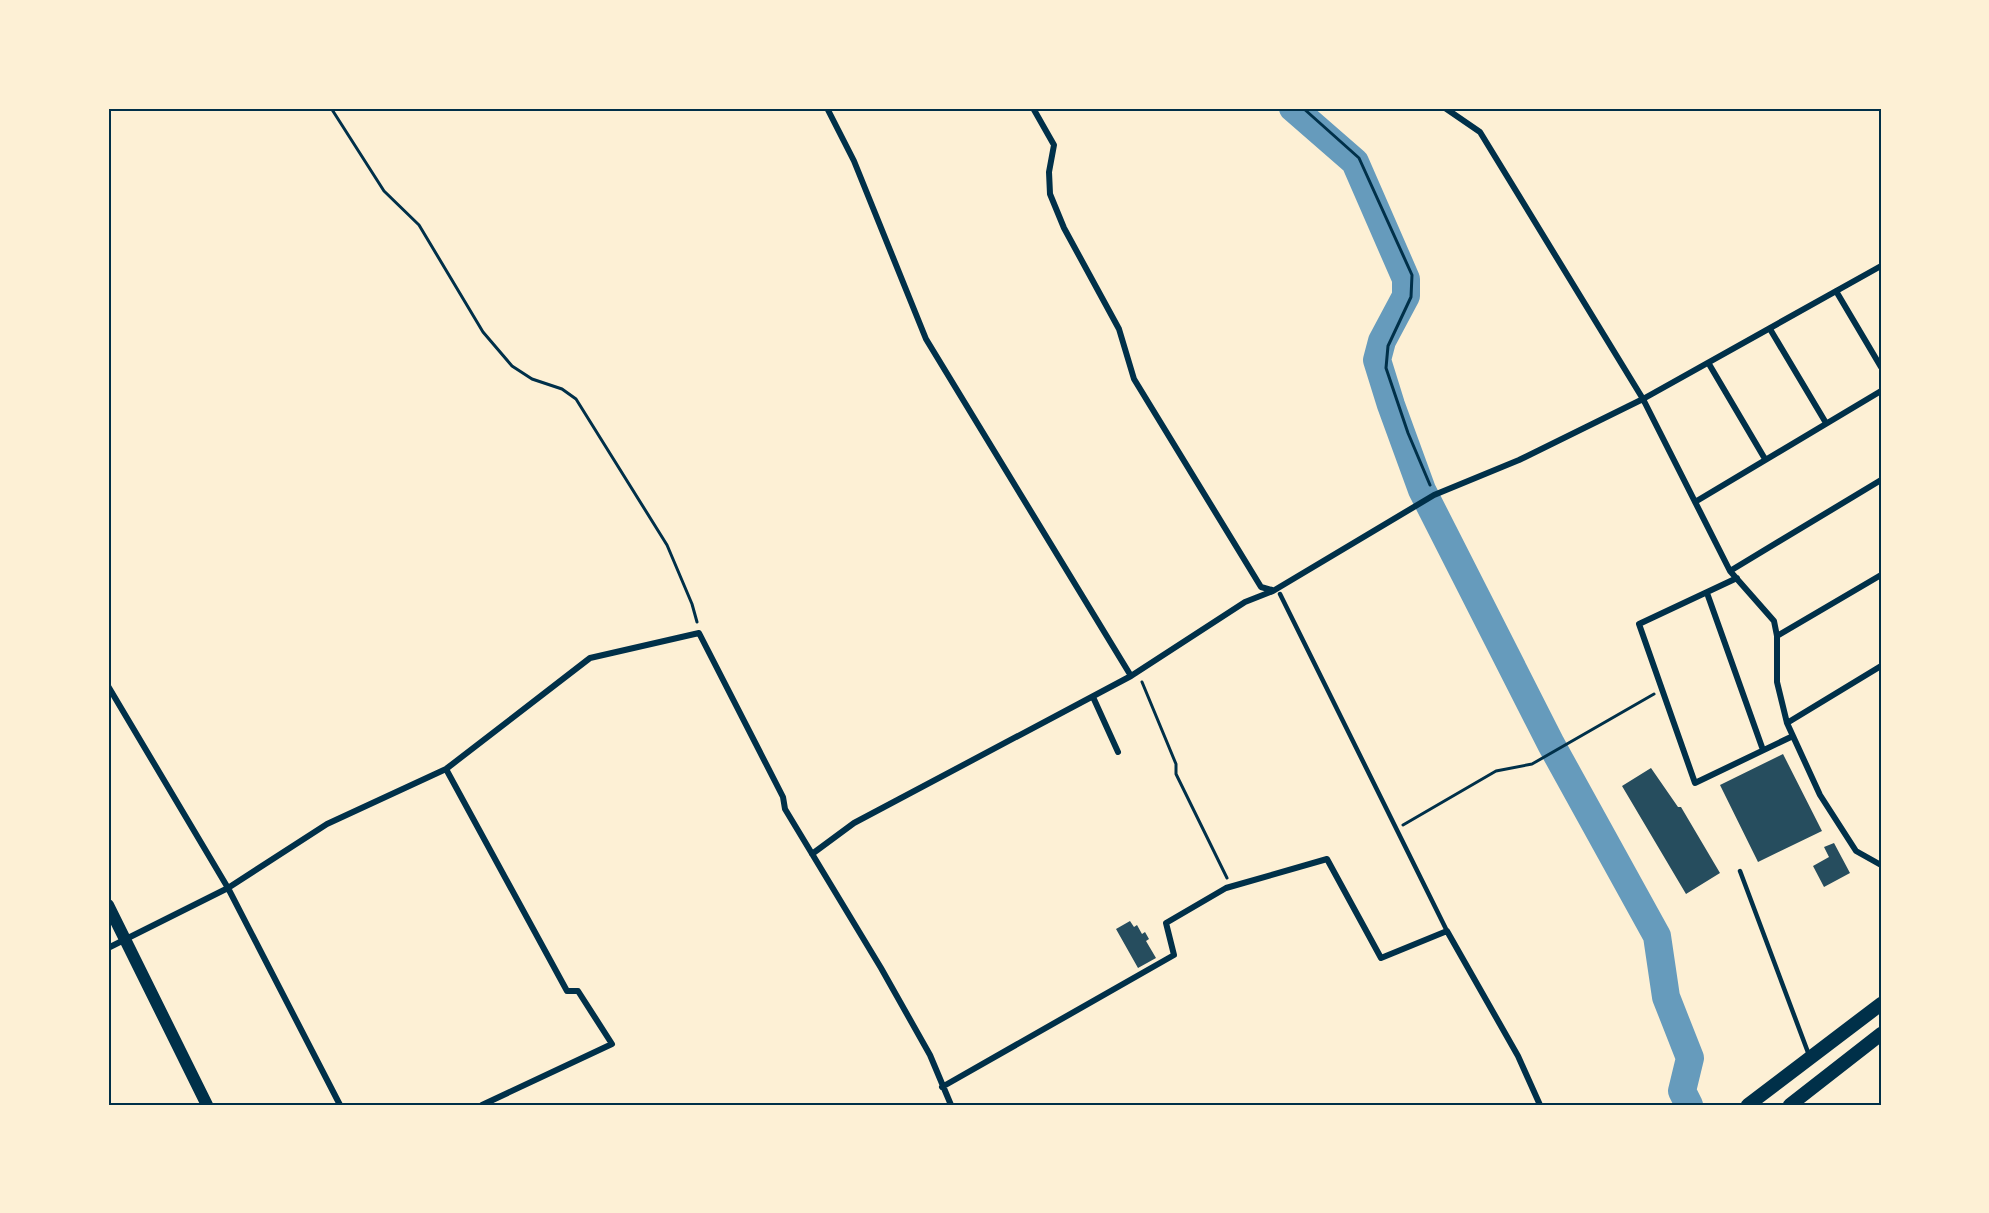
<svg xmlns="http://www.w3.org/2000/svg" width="1989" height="1213" font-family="'Titillium Web',sans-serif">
  <rect width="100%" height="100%" fill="#fdf0d5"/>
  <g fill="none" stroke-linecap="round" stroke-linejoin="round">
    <!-- river -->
    <path stroke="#669bbc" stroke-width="28" d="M1293,108L1355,162L1406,279V296L1382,341L1377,360L1391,405L1422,490L1551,744L1657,936L1666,997L1690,1058L1682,1091L1689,1105"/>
  </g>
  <!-- building -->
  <path fill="#264d5e" d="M1783,754L1822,831L1758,862L1720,785Z
    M1651,768L1678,807H1681L1720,873L1686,894L1622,786Z
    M1834,843L1850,873L1824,887L1813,866L1829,857L1824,847Z
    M1130,921L1134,927L1137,925L1142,934L1145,932L1149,939L1146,941L1156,958L1138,968L1116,929Z"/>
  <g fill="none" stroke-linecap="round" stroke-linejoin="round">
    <!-- path -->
    <path stroke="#003049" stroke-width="3" d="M331,108L384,191L419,225L483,332L512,366L532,379L562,389L576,399L667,545L692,604L697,622
      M1303,108L1359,158L1412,275L1411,297L1388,346L1386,368L1408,433L1430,485
      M1142,682L1176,764V774L1227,878
      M1403,825L1496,771L1532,764L1654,694"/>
    <!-- service -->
    <path stroke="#003049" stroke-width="4.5" d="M1280,594L1447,931
      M1740,871L1809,1055"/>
    <!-- minor -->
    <path stroke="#003049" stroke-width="6" d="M827,108L854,161L926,339L1131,676
      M1033,108L1054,145L1049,172L1050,194L1064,228L1119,329L1134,379L1261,587L1272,590
      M1445,108L1480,132L1643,399L1730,571L1774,621L1777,636V682L1787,723L1820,795L1856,851L1881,865
      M1836,291L1881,367
      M1770,329L1826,423
      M1709,364L1765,459
      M1695,502L1881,391
      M1730,571L1881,480
      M1737,578L1639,624L1695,783L1793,736
      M1707,593L1763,750
      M1777,636L1881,575
      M108,686L228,888L340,1105
      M1093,697L1118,752
      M1787,723L1881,666
      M446,769L567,991H578L612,1044L482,1105
      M812,854L854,823L1131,676L1245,602L1273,591L1434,495L1519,460L1643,399L1881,266
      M108,948L228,888L327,824L446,769L590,658L699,633L783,797L785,809L881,968L930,1055L951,1105
      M942,1087L1174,955L1166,923L1226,888L1327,859L1381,958L1447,931L1518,1056L1540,1105"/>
    <!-- secondary -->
    <path stroke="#003049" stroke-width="12" d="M108,905L207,1105"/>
    <!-- trunk -->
    <path stroke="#003049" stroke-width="14" d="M1748,1105L1881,1004
      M1790,1105L1881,1034"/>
  </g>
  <!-- border -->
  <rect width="1989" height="1213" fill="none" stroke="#fdf0d5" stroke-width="219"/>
  <rect x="110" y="110" width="1770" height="994" fill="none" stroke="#003049" stroke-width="2"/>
</svg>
